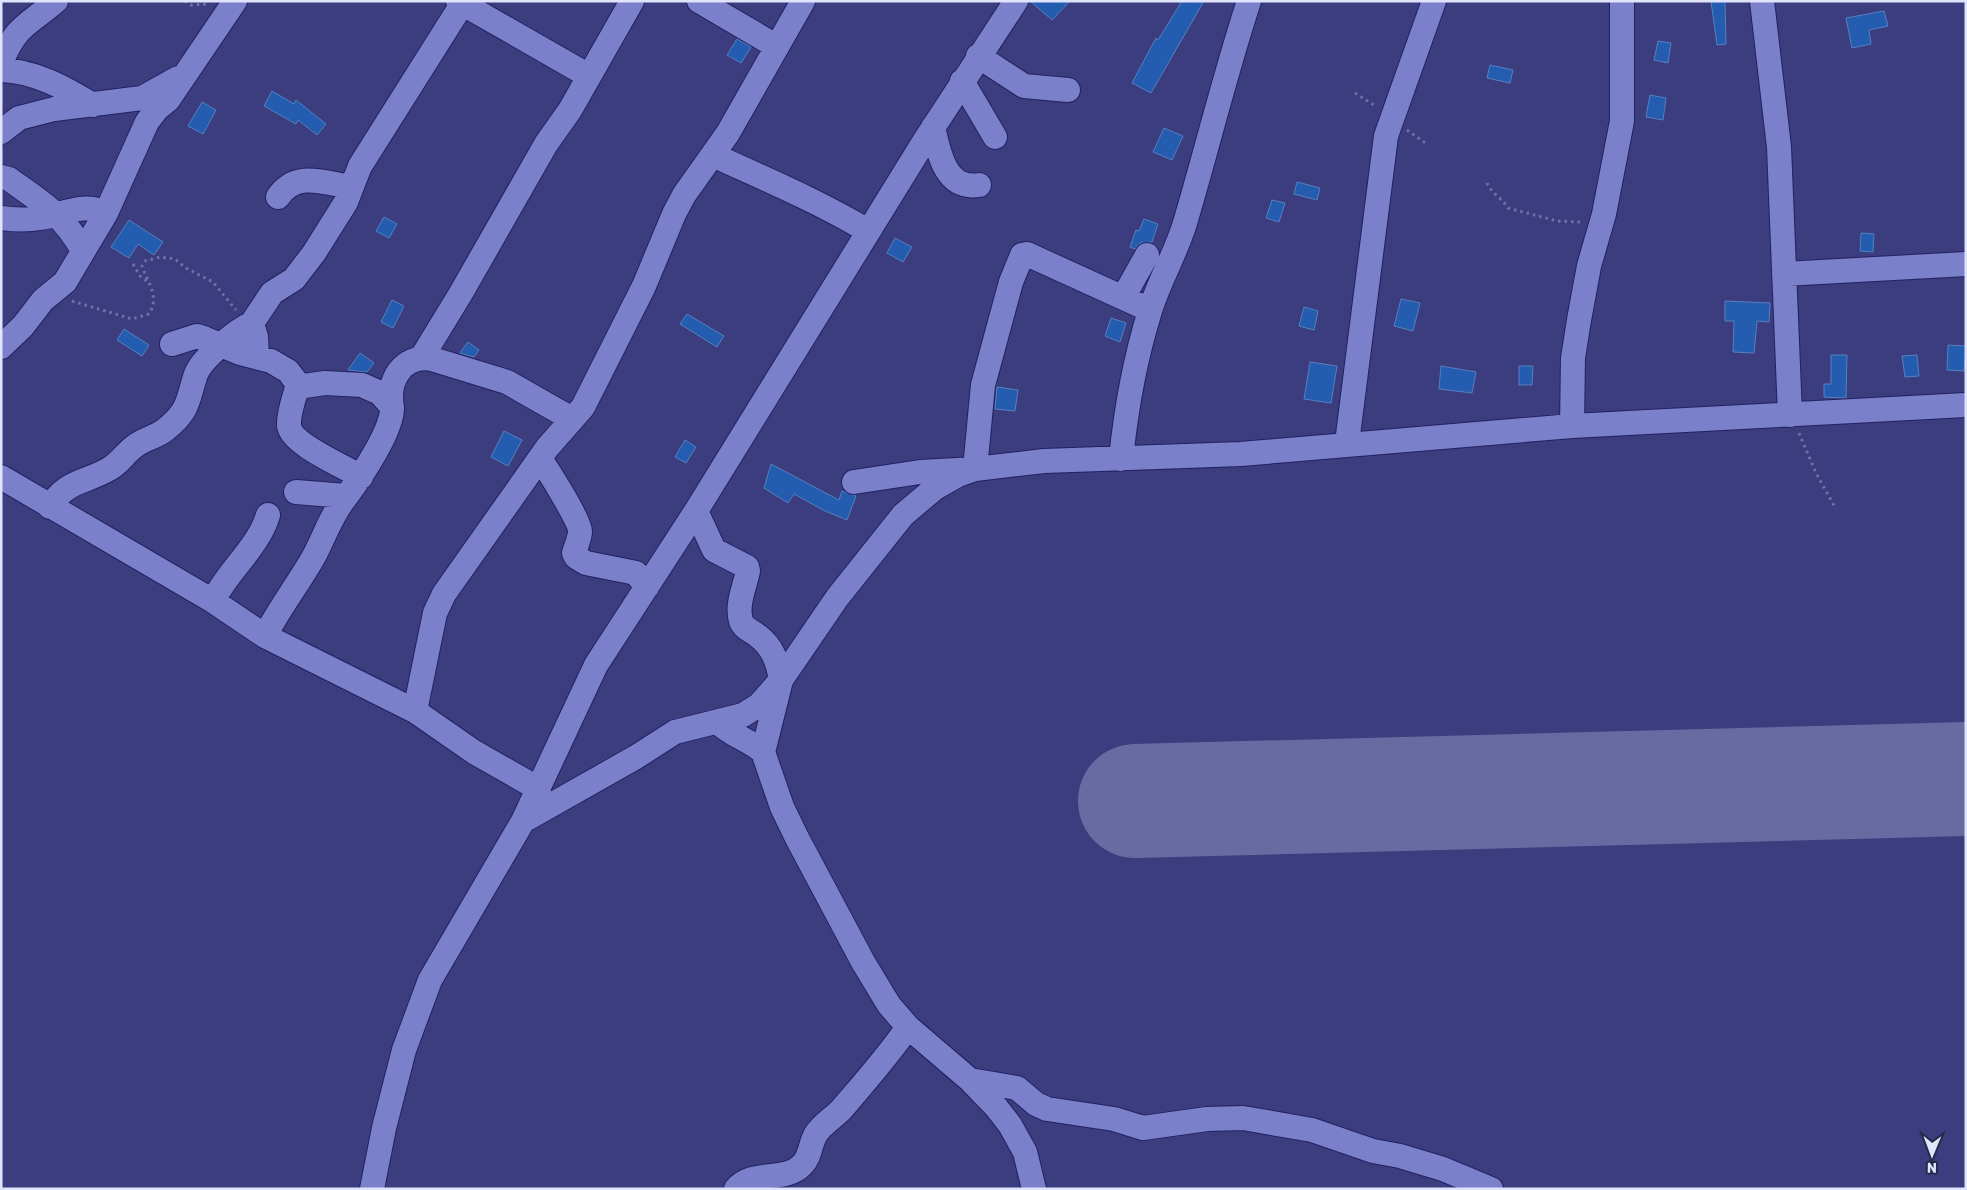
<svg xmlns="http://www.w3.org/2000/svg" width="1967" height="1190" font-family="Rubik,sans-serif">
  <rect width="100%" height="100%" fill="#3b3d7f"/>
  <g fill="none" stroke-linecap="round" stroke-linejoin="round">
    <!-- runway -->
    <path stroke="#686ba2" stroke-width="114" d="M1135,801L1966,779"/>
  </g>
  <!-- building -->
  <path fill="#245caf" stroke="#5680bf" d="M1030,1H1070L1052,20Z
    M1182,1H1204L1151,93L1132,83L1156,38L1158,40Z
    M1711,1H1725L1726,44L1717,45Z
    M1884,11L1888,26L1869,30L1871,44L1852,48L1846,18Z
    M737,39L751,47L741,63L727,55Z
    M1658,41L1671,43L1668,63L1654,60Z
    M1490,65L1513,70L1510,83L1487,78Z
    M272,91L294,104L296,100L326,124L317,135L298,120L296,124L264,106Z
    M1650,95L1666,98L1663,120L1646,117Z
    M202,102L216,110L203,134L188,126Z
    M1164,128L1183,136L1172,160L1153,152Z
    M1297,182L1320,188L1317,200L1294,194Z
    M1272,200L1285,203L1279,222L1266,218Z
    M384,217L397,224L389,238L376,231Z
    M1144,219L1158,224L1152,242L1140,243L1135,249L1130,247L1136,230L1139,231Z
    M129,220L163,242L154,255L138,244L129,258L111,247Z
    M1861,233L1874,234L1873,252L1860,251Z
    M895,238L912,247L903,262L887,253Z
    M1401,299L1420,303L1413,331L1394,326Z
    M392,300L404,306L393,328L381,322Z
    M1725,301L1770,303L1769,322L1757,321L1754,353L1733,352L1734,321H1725Z
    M1304,307L1318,311L1314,330L1299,326Z
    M687,314L724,336L717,347L680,324Z
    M1111,318L1126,323L1120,342L1105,336Z
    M124,329L149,345L142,356L117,340Z
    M468,342L479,350L474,357L460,353Z
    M1948,345L1966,346L1964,371L1947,370Z
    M360,353L374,363L367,372L348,370Z
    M1831,355H1847L1846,398L1824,397V384H1831Z
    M1917,355L1919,376L1905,377L1902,356Z
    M1310,362L1337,366L1331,403L1304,399Z
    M1441,366L1476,372L1472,393L1439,389Z
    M1519,366H1533L1532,385H1519Z
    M997,387L1018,390L1015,411L995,409Z
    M504,431L522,440L508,466L491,457Z
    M685,440L696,447L686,463L675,457Z
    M771,464L839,500L842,491L856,496L847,520L825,511L794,494L788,503L764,488Z"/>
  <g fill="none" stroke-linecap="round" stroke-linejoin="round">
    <defs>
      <path id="minor" d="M458,1L589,76
        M699,1L776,46
        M1762,1L1779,147L1790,415
        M978,56L1024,86L1068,90
        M1,63C16,25 27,26 56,1
        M1,70C35,71 65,88 93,105
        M962,81L995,137
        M933,127C939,153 945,190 979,185
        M1,132L19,118L54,109L142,98L178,78
        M713,155C765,179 818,201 868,231
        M1,177L9,179C41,202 64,215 83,251
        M278,197C296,170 325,183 351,187
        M1,218C15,220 28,220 41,218C64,214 84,202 106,213
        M1784,274L1966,264
        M1124,296L1147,255
        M172,344L197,336L206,339L240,353L271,361L288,371L298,384L304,386L325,383L362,385L380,393L392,407C387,380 403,354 432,359L507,382L572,419
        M1,347L23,326L43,300L65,282L106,213L147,122L157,109L168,100L235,1
        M257,357L256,337L252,323L272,293L294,279L314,253L346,202L360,166L464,1
        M422,357L461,293L546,144L570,110L632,1
        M298,384C295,396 288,413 289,426C292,445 344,466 361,477
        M1572,426L1573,358L1579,320L1589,266L1604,214L1622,121V1
        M1347,443L1386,136L1434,1
        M540,459C548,470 580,521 580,531C580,538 576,546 574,553L576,557L586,563L636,573L647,587
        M1121,459C1126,409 1135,359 1150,311C1159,281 1176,253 1185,223C1207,149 1225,74 1249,1
        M1,477L213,601L265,636L415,711L474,752L539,789
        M854,482L920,472L975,469L983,385L1011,282L1022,255L1027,254L1150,310
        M296,492L346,496
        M50,507C66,480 85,483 109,469C120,463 125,453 135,446C144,439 156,437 165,430C190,410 187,401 196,374C202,358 237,330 252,323
        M696,511L714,550L747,567L748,571C745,586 736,605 741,621C744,629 752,631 758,636C773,647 778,663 781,680L763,752L782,807L797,838L863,962L889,1005L908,1027L970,1080L996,1107L1010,1125L1025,1152L1034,1189
        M213,601C228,570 258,548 268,515
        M265,636C279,609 298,584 313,558C324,538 331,515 346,497C360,478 393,430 392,407
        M415,711L435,613L444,594L547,448L583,407L644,286L674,214L684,195L728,133L803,1
        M718,722C731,736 749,739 763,752
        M523,821L636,757L675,732L743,715L759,705L781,680L837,598L903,515L935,488L958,475L975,469L1044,461L1241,454L1572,426L1966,405
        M970,1080L1017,1088L1036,1104L1047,1109L1114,1119L1143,1128L1207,1119L1243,1118L1312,1130L1373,1151L1400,1156L1443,1169L1491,1189
        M372,1189L384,1128L404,1050L430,980L523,821L596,665L696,511L925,140L1016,1
        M736,1189C752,1169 785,1183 802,1165C811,1156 810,1143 816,1134C822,1124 833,1118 841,1110C864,1083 888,1056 908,1027"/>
    </defs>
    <!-- minor casing -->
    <use href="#minor" stroke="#232161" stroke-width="26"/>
    <!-- path -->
    <path stroke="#6f72a7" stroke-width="3" stroke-dasharray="2.5 4" stroke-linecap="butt" d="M185,1L191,5L209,4
      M1355,93L1377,107
      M1407,130L1427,144
      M1487,183C1491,193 1502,198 1508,208L1557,221L1581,222
      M133,264L140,276L147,281
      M72,301L132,319L149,314C160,297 148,283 142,266L145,261L160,257L175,259L186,268L213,282L236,310
      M1799,433L1816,473L1836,509"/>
    <!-- minor -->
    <use href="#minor" stroke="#7a80c9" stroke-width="24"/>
  </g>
  <!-- border -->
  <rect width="1967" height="1190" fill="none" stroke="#e0e4fc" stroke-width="5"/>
  <!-- north arrow -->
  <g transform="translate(1932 1155) rotate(181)" stroke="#262947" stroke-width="4" paint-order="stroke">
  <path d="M0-4L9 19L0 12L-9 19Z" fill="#e0e4fc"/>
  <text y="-8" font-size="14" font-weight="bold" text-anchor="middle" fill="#e0e4fc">N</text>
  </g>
</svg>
